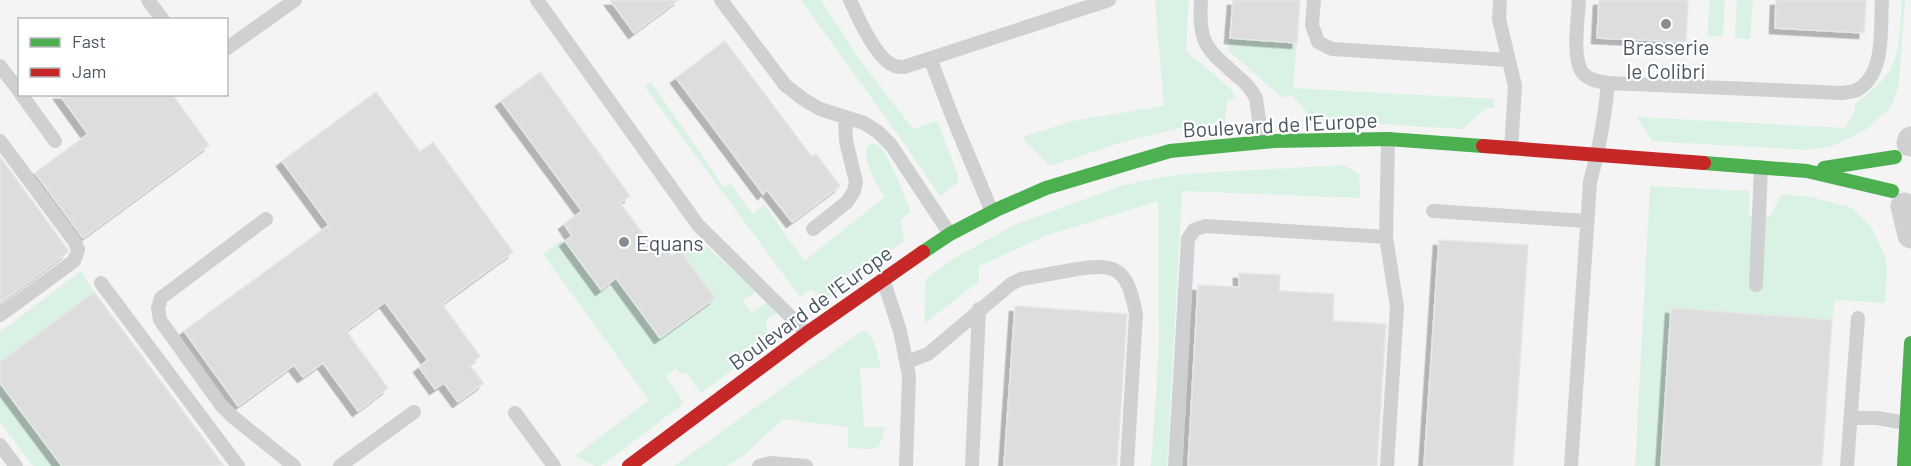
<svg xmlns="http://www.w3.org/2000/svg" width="1911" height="466" font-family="Barlow,sans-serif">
  <defs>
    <filter id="shadow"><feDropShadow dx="-5.5" dy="5.5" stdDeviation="0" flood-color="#0004"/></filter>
  </defs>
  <rect width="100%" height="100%" fill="#f4f4f4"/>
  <!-- green -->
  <path fill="#d9f2e3" d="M801,0H821L859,59L913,129L937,121L958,175L957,183L940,196L898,135Z
    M1155,0H1189L1186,51L1230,88L1236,99L1227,100L1225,124L1176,129L1123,142L1050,166L1022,137L1073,121L1164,106Z
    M1710,0H1725L1723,37L1707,36Z
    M1737,0H1753L1750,39L1735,38Z
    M1902,0H1905L1899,85L1891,107L1864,131L1832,146L1806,150L1652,141L1637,117L1845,128L1855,111V104C1868,93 1885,82 1892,66C1901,46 1900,22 1902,0Z
    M1230,38L1297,43L1293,88L1494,99V108H1486L1463,129L1314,120L1292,96L1281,97L1228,50Z
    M651,82L724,187L730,183L753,214L764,204L804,261L885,197C877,183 862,163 867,146C870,144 872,143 876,144C888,149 905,199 911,212L901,219L904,241L827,299L810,289L800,297L645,87Z
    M1344,165L1359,174L1360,198L1182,191L1167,466H1151L1159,345L1158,201L1045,236L979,266V281L925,323L924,320L926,279L951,260L1014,225L1124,185L1180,174Z
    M1650,186L1749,191V216L1770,217L1782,194L1811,197L1852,208L1872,228L1884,253L1887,269L1885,303L1835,300L1832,320L1661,466H1635Z
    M560,241H565L601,290L616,278L661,338L715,298L680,250L693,243H702L756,291L743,301L752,313L767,302L777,313L766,320L768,343L701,393L686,372L681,375L676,368L666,376L684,403L601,466H595L575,456L649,400L543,254Z
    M81,271L94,292L0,362V332Z
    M863,330C876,337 877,354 881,368H860L864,427H885C881,454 871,450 848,447V427L783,419L744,455L727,466H674Z
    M0,383L62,466H33L0,422Z"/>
  <!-- building -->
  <path fill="#ddddde" stroke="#e5e6e7" stroke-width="1.5" filter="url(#shadow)" d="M610,0H678L634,33Z
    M1233,0H1300L1297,43L1230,38Z
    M1599,0H1688L1686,42L1597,38Z
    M1776,0H1866L1864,33L1775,28Z
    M725,41L812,157L816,154L840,186L792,222L767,190L763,194L676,78Z
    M540,72L630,196L620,203L655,250L663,244L672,256L680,250L715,298L660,338L616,278L601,290L565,241L572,236L564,224L582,211L501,101Z
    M376,92L420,152L433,142L513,252L442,304L480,356L469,365L484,383L458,402L444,383L435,389L419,367L428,360L385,302L346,331L388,388L358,411L323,363L303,377L294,365L238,406L184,331L329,225L282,161Z
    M59,94H172L209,145L83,238L35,173L88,134Z
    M0,157L68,250L67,253L0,303Z
    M1439,240L1528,245L1513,466H1424Z
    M1239,273L1280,275L1279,291L1334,294L1333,321L1386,324L1377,466H1188L1198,285L1239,287Z
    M94,292L224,466H62L0,383V362Z
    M1015,306L1127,314L1117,466H1004Z
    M1671,308L1832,320L1822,466H1661Z"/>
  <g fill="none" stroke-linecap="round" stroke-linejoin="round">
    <!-- lane -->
    <path stroke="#ced0d2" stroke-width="14" d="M148,0L163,20
      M537,0L698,225L807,333
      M721,0L785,85L803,99L820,109L864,123L878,132L891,145L950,234
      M850,0C857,16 877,61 895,66C898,67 901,67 904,67L1109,0
      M1201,0C1198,44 1206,48 1237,76C1245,82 1251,89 1256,98L1262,142
      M1314,0L1312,25L1318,42L1332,49L1509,60
      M1500,0L1499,19L1515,86L1511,149
      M226,49L295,0
      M930,58L952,116L992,212
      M0,66L20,92
      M1608,83L1843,93C1847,92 1853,92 1857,90C1886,74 1880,28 1882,0
      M21,94L55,141
      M0,141L75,242L78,250L74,261L0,315
      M1433,211L1587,221
      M266,219L161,298L158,308L160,320L221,405L233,417L294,466
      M813,229L847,202L854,191L856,182L846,141L845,118
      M883,279L900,331L909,376L906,466
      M101,283L238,466
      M1756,285L1761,167
      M907,362L928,354L1011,284L1021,279C1038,276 1055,273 1072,270C1117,262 1127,268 1136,314L1127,466
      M515,413L554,466
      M1851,418H1877L1906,423
      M0,445L16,466
      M340,466L414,412
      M759,466L771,463L806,466
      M972,466L979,309
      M1175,466L1188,239L1194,230L1205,226L1386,237
      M1387,466L1397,307L1386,237L1388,139
      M1571,466L1590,182C1599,150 1605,117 1608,83C1599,82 1588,80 1582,72C1572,58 1578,18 1579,0
      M1847,466L1858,318"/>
    <!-- street -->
    <path stroke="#ced0d2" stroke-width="27" d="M1910,143L1911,140
      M1904,206L1911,235"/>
    <!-- fast -->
    <path stroke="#4caf50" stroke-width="14" d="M1704,163L1807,171L1892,191
      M1824,168L1895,157
      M923,252L950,234L998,209L1046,188L1170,151L1274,141L1388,139L1483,146
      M1904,466L1911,343"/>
    <!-- jam -->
    <path stroke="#c62828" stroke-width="14" d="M1483,146L1704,163
      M629,466L807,333L923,252"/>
  </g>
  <!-- markers -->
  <g fill="#868d94" stroke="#fff" stroke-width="2">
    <circle cx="1666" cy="24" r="6"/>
    <circle cx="624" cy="242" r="6"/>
  </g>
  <g text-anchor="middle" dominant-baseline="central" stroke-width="4.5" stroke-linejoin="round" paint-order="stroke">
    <!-- poi labels -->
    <g font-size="21" fill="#4a5661" stroke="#fff">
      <text x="1666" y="46">Brasserie<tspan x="1666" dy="24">le Colibri</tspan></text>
      <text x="636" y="242" text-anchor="start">Equans</text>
    </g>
    <!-- street labels -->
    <g font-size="21" fill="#4a5661" stroke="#fff">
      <text transform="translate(1280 124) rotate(-3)">Boulevard de l'Europe</text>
      <text transform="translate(810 307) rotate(-36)">Boulevard de l'Europe</text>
    </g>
  </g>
  <!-- legend -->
  <rect x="18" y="18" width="210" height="78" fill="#ffffff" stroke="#b7bbc0" stroke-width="1.5"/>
  <rect x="30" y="38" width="30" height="9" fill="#4caf50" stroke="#b7bbc0" stroke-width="1.5"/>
  <text x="72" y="48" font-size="18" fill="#4a5661">Fast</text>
  <rect x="30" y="68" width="30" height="9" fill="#c62828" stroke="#b7bbc0" stroke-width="1.5"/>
  <text x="72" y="78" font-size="18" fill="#4a5661">Jam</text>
</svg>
